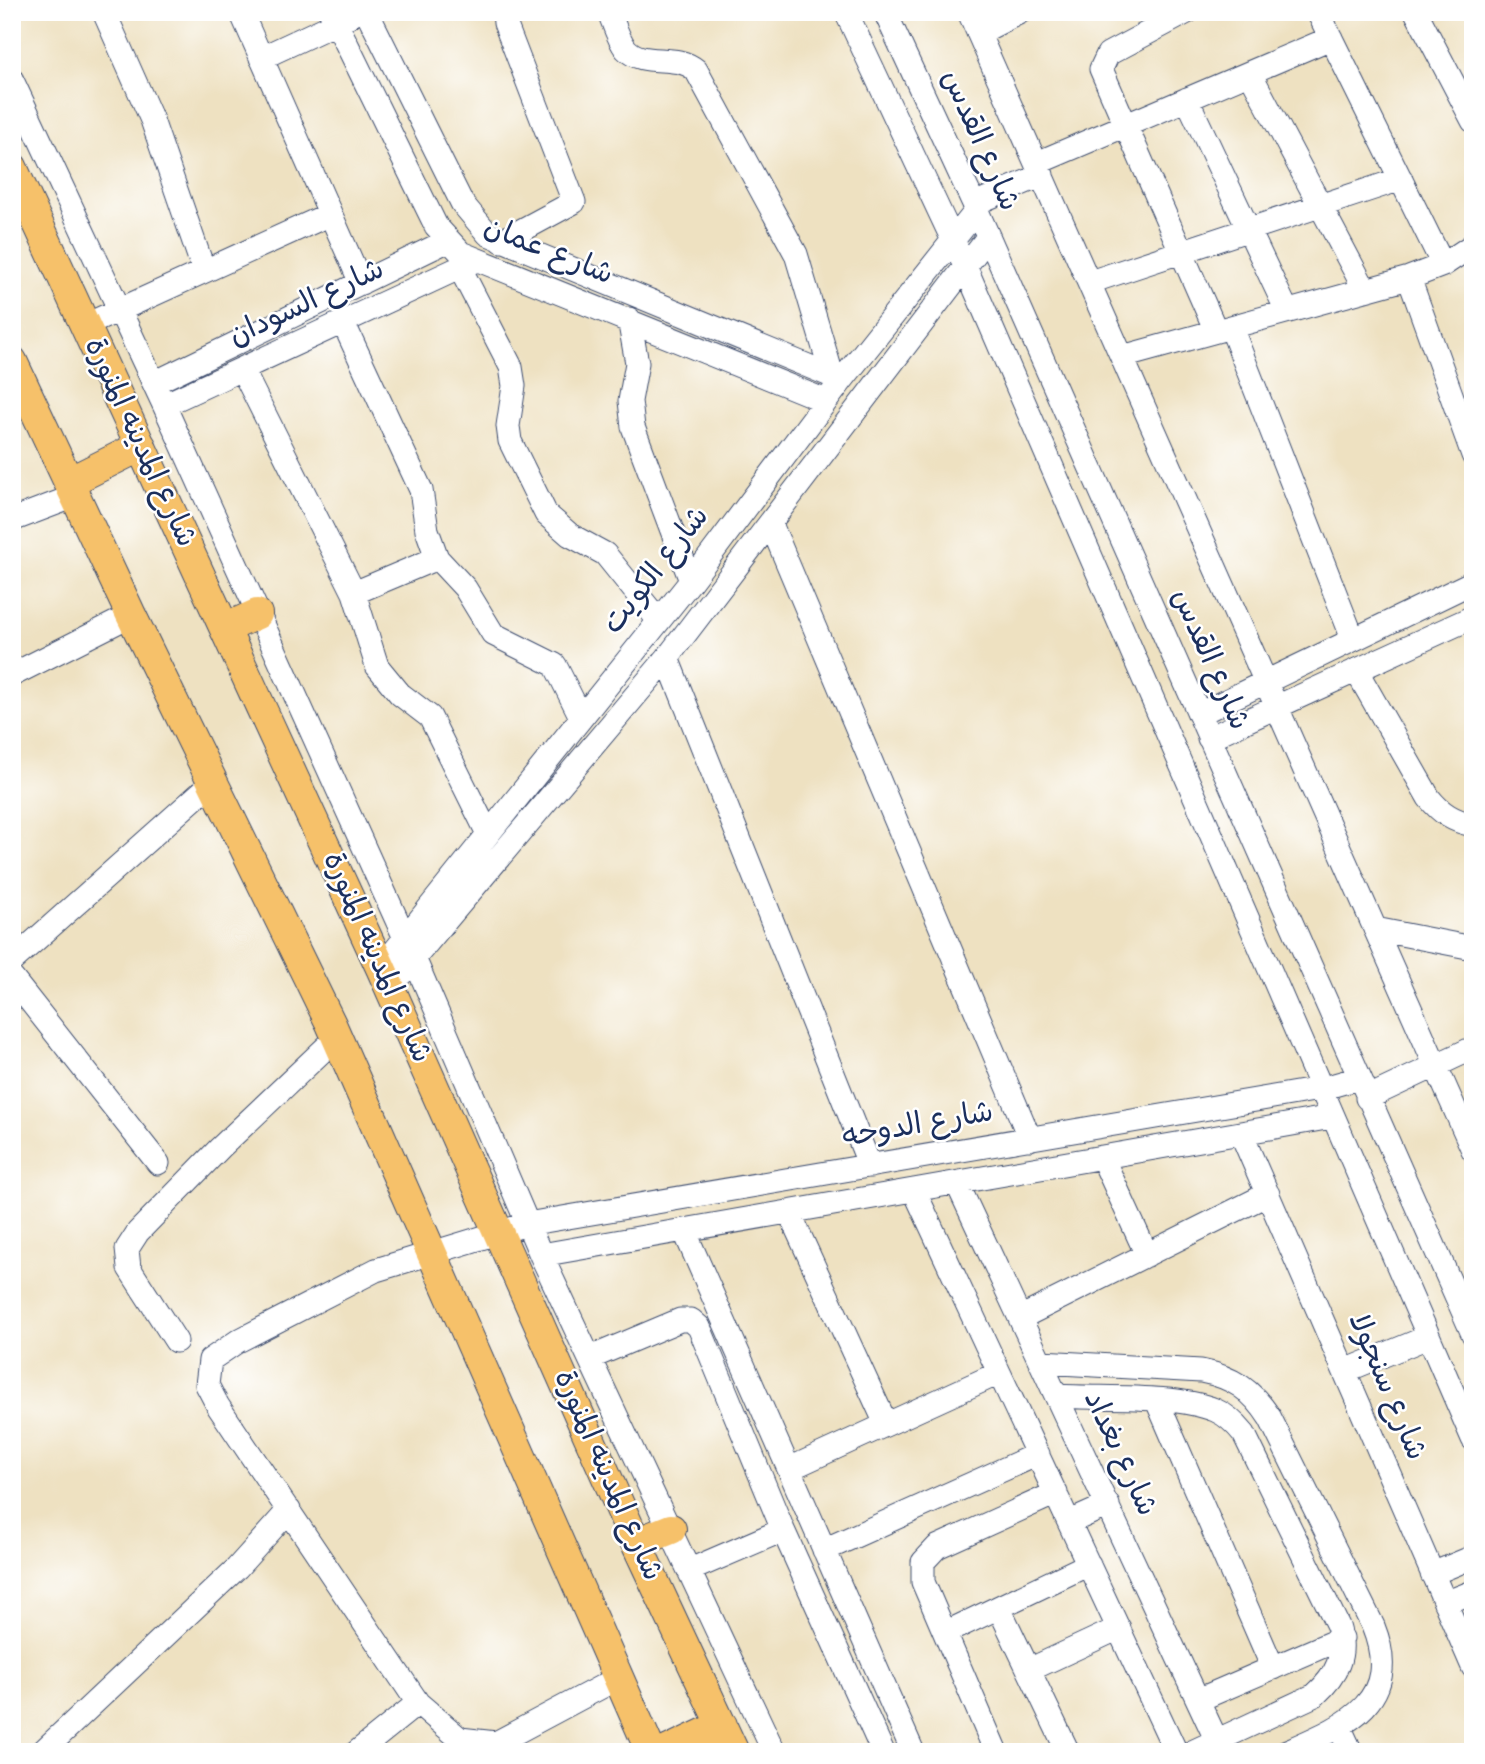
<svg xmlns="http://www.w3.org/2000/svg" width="1485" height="1764" font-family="'Indie Flower','Playpen Sans Arabic',sans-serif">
  <rect width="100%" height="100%" fill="#fff"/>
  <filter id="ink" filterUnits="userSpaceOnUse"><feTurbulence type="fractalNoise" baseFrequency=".0143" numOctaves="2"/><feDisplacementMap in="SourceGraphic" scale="14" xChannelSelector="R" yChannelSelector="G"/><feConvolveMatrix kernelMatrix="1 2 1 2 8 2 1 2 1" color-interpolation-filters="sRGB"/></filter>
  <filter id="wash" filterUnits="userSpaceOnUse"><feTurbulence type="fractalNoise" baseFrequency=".00686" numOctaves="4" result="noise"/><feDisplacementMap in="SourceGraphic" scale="28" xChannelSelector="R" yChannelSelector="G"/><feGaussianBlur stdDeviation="1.57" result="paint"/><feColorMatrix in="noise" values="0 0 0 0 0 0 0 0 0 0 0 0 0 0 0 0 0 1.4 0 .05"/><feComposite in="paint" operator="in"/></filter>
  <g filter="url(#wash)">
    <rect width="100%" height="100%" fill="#eee1c1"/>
  </g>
  <g filter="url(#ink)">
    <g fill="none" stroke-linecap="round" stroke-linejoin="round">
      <defs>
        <path id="minor" d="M104,12L152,120L204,271
          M241,12L361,283
          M331,12L436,226L461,253L826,401
          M367,12L462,203L488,234L842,380
          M609,12C614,24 618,39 626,49C644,68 675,52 696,70L796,254L832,375
          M846,12L965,266L1473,1439
          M885,12L974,204L1473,1334
          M969,12L1473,1150
          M1187,12L1108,54L1101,69L1216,331
          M1318,12L1443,265
          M1416,12L1473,121
          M979,33L1020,12
          M261,58L349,17
          M1250,73L1365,290
          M12,80L164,405L414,958L541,1255L774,1752
          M1187,99L1287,311
          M1037,163L1331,38
          M974,204L1042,175
          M502,241L574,202L505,23L504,12
          M460,268L511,367L514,386L508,426L510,441L546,514L570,535L605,554L659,621
          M1409,278L1473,455
          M1090,282L1401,179
          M629,319L637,363L630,401L633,427L691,581
          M343,322L421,490L427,530L437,558L465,588L493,634L555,665L581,717
          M84,326L330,214
          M1231,327L1353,639
          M1122,357L1409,278L1443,265L1473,245
          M242,369L354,593L377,666L400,694L430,717L488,834
          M154,383L447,241
          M164,405L472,262
          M12,520L75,496
          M771,524L1030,1139
          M354,593L437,558
          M667,658L870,1166
          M1356,670L1429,798C1441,813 1453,821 1473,825
          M12,675L131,615
          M1199,714L1473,582
          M1209,738L1473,617
          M1375,929L1473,948
          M12,961L214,781
          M381,968L691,581L842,380L977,210
          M12,978L158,1163
          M390,987L667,658L988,237
          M1367,1098L1473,1048
          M1241,1133L1473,1667
          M1102,1157L1147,1255
          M957,1183L1222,1752
          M914,1190L1176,1752
          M789,1212L886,1424
          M684,1230L913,1752
          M541,1255L1332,1117
          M1020,1318L1268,1194
          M176,1341L129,1268L127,1249L138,1232L220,1148L337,1037
          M590,1358L680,1320H691L699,1327L783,1530L883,1752
          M1042,1362L1201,1371C1233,1377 1252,1390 1270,1418L1373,1626C1404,1703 1344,1726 1285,1752
          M1345,1371L1428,1337
          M1058,1396C1103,1399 1175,1394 1215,1410C1227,1415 1236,1424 1244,1434L1338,1626C1347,1655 1337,1675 1315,1695L1192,1752
          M1157,1401L1273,1668
          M789,1469L999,1373
          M1070,1522L1108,1505
          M824,1550L1038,1454
          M690,1570L783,1530
          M1432,1574L1473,1557
          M1445,1603L1473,1592
          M999,1608L1068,1752
          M945,1633L1089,1564
          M1029,1670L1119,1628
          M618,1678L496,1743L460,1739L418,1703L218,1406L207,1385L210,1360L238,1341L376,1270L527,1224L1320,1089L1359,1078
          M1198,1700L1342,1638
          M1340,1728L1351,1752
          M42,1752L237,1568L289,1510
          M357,1752L418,1703
          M996,1752L923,1582V1562L937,1547L1056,1493"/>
        <path id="major" d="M12,167L381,968L636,1543L734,1752
          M12,361L131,615L331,1024L651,1752
          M69,482L141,446
          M226,628L257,614
          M636,1543L671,1529
          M665,1752L722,1725"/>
      </defs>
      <!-- minor casing -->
      <use href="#minor" stroke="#3b4a6d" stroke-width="25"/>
      <!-- major casing -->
      <use href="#major" stroke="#3b4a6d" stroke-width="32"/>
      <!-- minor -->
      <use href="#minor" stroke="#fff" stroke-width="23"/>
      <!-- major -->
      <use href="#major" stroke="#f6c16b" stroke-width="30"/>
    </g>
  </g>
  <g text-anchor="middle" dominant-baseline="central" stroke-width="5" stroke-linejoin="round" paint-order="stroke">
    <!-- street labels -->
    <g font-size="30" fill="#1b2f5e" stroke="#fff">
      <text transform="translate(979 141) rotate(66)">شارع القدس</text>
      <text transform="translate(548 252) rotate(22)">شارع عمان</text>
      <text transform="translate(307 304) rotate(-25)">شارع السودان</text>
      <text transform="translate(139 443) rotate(65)">شارع المدينه المنورة</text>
      <text transform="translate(657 571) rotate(-52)">شارع الكويت</text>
      <text transform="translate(1209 660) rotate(66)">شارع القدس</text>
      <text transform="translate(376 958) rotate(66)">شارع المدينه المنورة</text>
      <text transform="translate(918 1126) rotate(-10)">شارع الدوحه</text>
      <text transform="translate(1386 1387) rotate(67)">شارع سنجولا</text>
      <text transform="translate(1119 1454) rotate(65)">شارع بغداد</text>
      <text transform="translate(607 1476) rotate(66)">شارع المدينه المنورة</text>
    </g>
  </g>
  <!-- margin -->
  <rect width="1485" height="1764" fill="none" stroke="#fff" stroke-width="42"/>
</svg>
